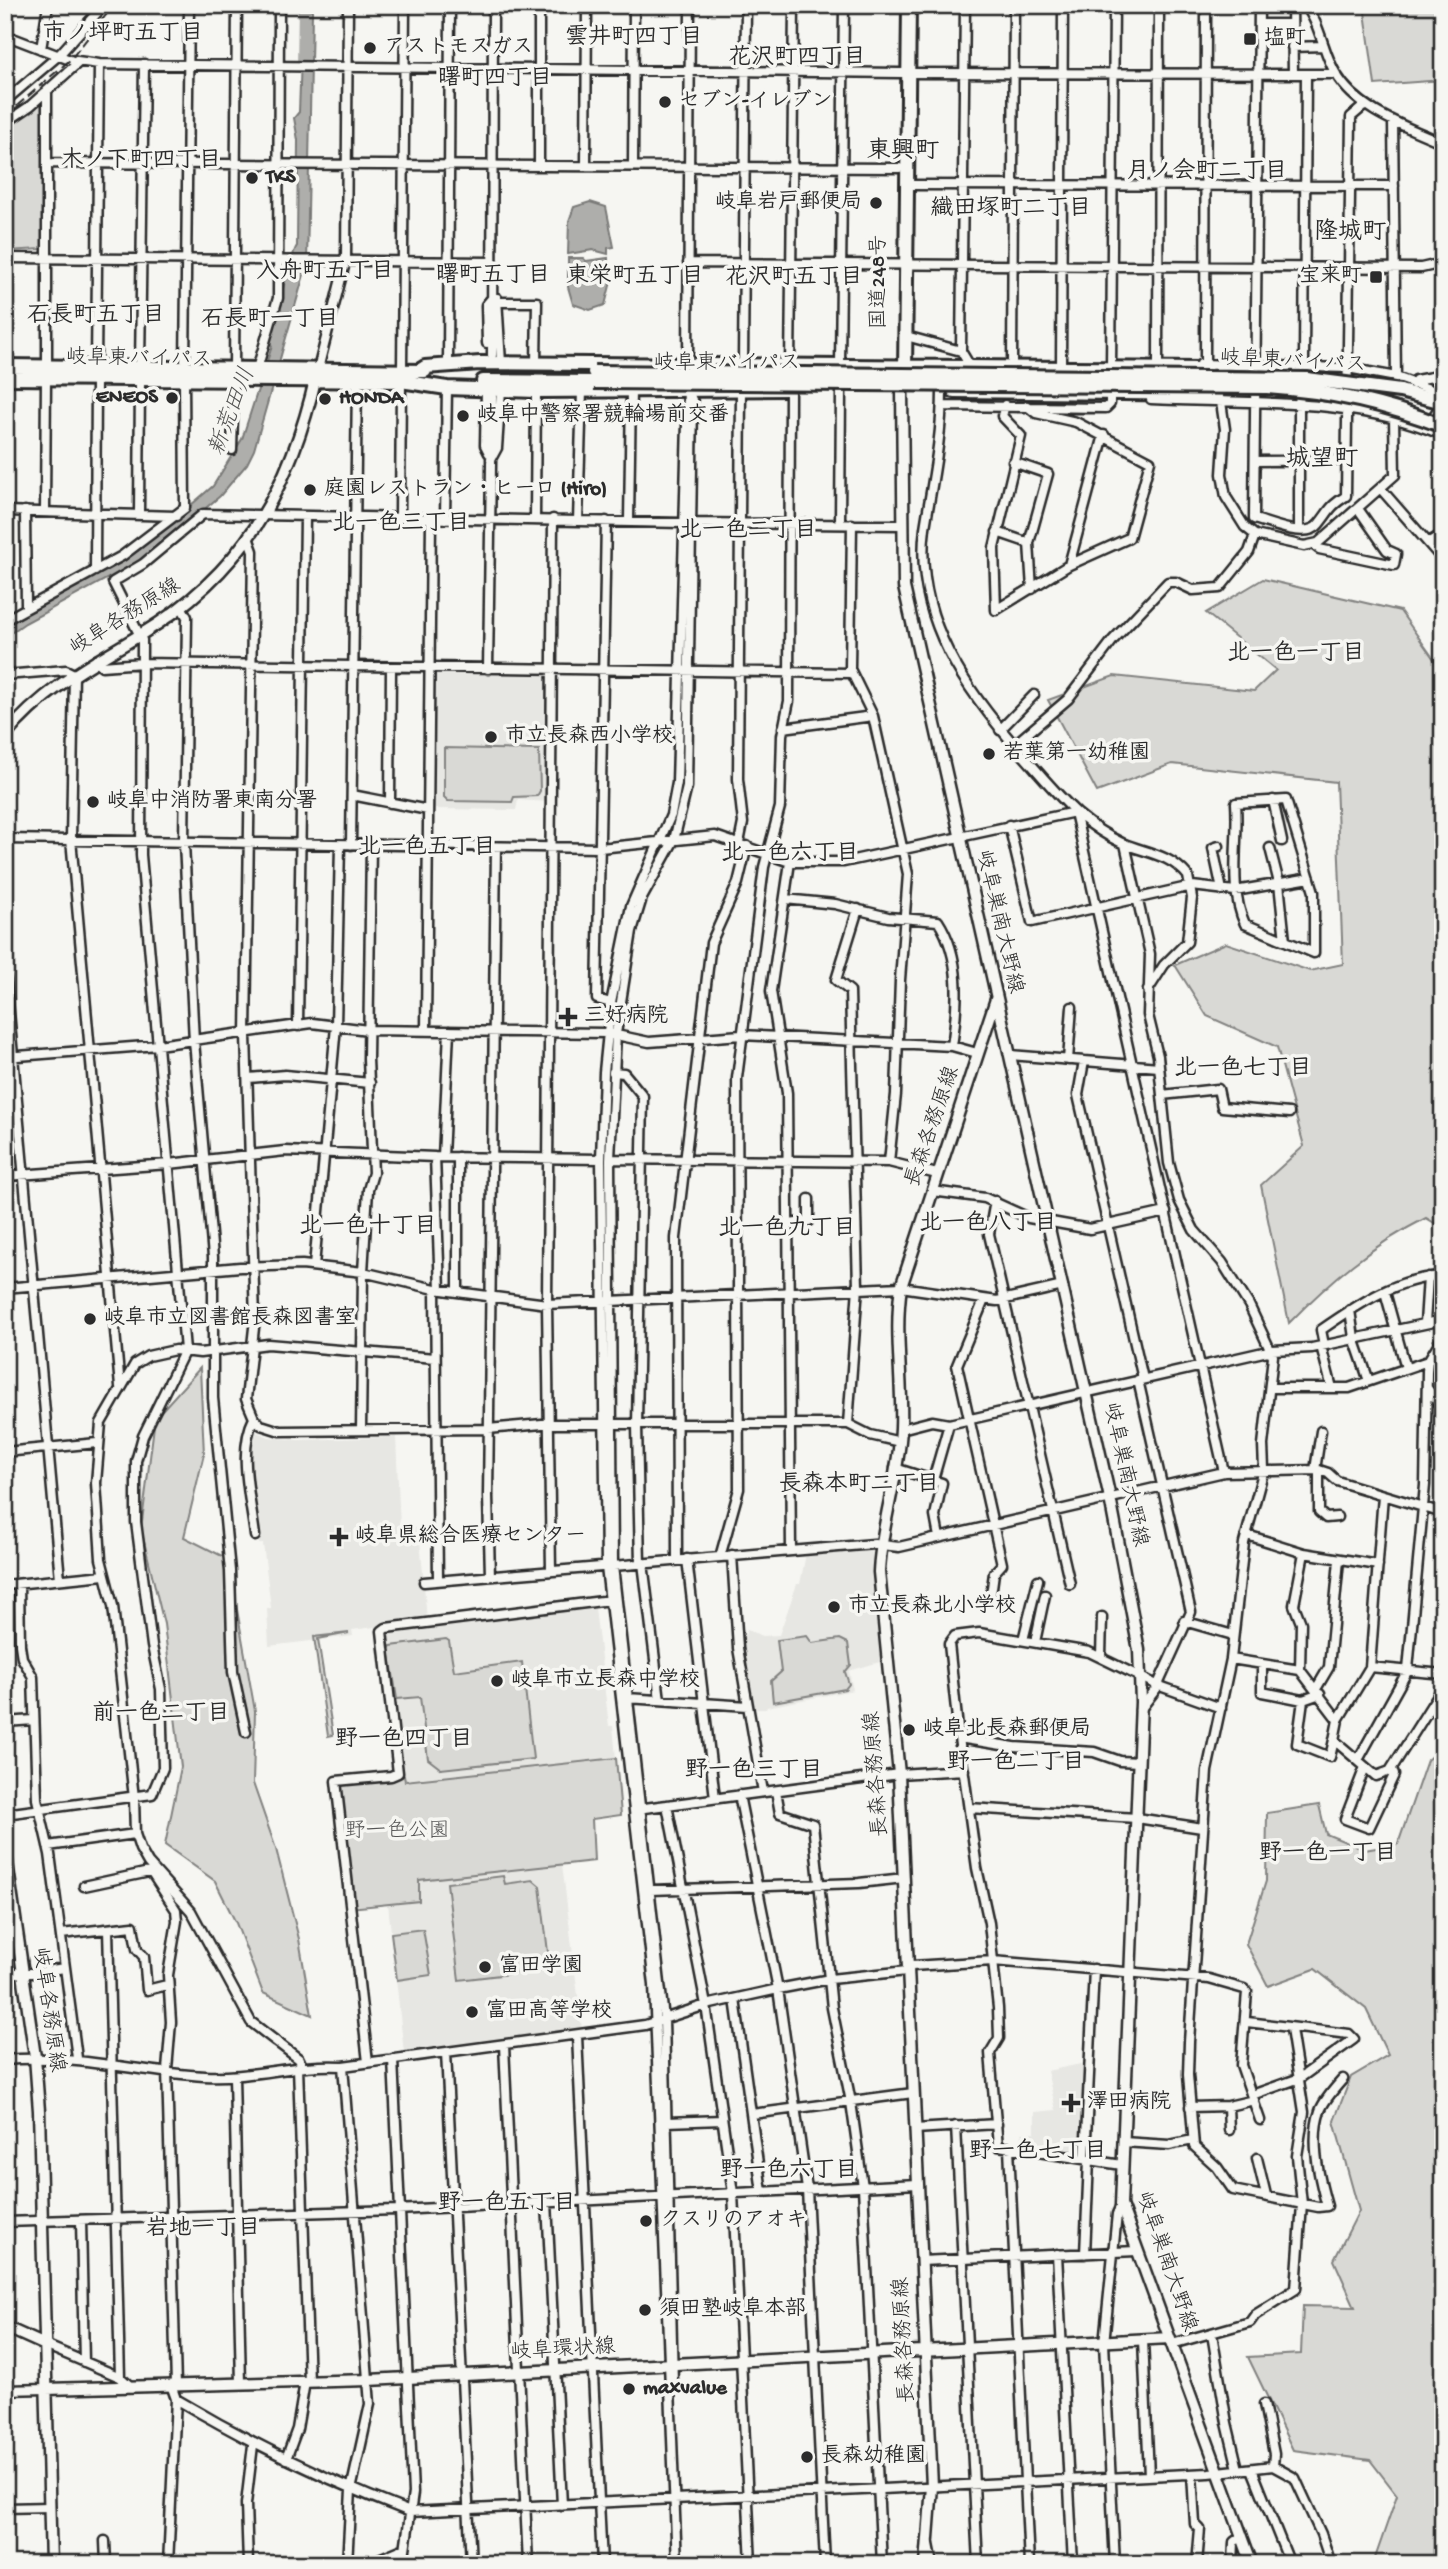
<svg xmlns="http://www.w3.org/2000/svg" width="1448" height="2569" font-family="'Gochi Hand','Klee One',sans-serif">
  <rect width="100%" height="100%" fill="#f6f6f2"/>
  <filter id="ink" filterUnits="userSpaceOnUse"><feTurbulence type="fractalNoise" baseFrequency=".0143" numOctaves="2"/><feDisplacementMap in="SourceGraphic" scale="14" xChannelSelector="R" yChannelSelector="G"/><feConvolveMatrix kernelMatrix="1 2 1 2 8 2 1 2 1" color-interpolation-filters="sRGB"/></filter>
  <g filter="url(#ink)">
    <!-- built -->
    <path fill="#e7e7e3" d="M435,670L548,673L549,802L518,800L516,810L431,809L432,674Z
      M252,1430L269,1437L298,1440L396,1437L400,1529L419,1528L427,1620L352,1630L353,1636L269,1646L267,1609L271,1608L263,1544H259L249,1434Z
      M872,1548L883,1661L849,1671L853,1690L767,1707L766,1709H752L741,1644L747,1630L763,1636L779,1635L797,1584H800L806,1554Z
      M595,1608L609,1726H613L616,1758L404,1781L384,1636L386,1632Z
      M562,1864L582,2029L404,2053L388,1904L419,1901V1880Z
      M1090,2062L1081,2156L1021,2148L1022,2133L1035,2132V2112L1056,2110L1047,2071Z"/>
    <!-- green -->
    <path fill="#d9d9d5" stroke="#828280" stroke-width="2" d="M1364,5H1443V80L1375,85Z
      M43,100L42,249L5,251V125Z
      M1263,579L1400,611L1443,672V1228L1426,1218C1371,1246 1332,1279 1289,1323L1261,1185L1304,1146L1277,1047L1207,1016L1175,965L1226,943L1310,971L1343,964L1336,782L1172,764L1097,792L1048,700L1114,676L1254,691L1276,670L1206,613Z
      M444,748L539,750L540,791L537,796L514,797L512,802L448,801L444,797Z
      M200,1368L204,1454L184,1537L228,1559L255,1711L253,1783L276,1849L299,1939L312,2015L263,1993L236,1923L215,1881L165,1845L181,1767L164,1624L141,1529L155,1418Z
      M349,1633L318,1639L333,1735L328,1736L314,1637Z
      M807,1636L812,1643L840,1639L848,1643L851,1665L845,1672L849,1684L845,1689L773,1702L771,1681L781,1672L777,1640Z
      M446,1639L449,1641L454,1671L522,1662L533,1759L441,1769L428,1759L420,1697L397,1699L389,1649L391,1646Z
      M1443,1746V2564H1373L1397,2495L1370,2460L1293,2450L1248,2357L1301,2354L1303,2306L1355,2307L1334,2260L1359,2211L1334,2121L1351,2077L1388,2055L1366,2009L1315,1969L1268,1986L1246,1944L1266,1881L1267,1813L1319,1805L1326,1834L1365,1850L1398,1844L1427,1760Z
      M616,1758L621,1815L592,1819L594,1861L419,1880V1901L350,1908L338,1784L404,1776L405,1781Z
      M503,1876L505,1884L533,1880L540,1886L550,1969L459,1980L447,1883Z
      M423,1929L431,1975L397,1980L391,1933Z"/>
    <!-- water -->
    <path fill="#aeaeab" stroke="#7a7a78" stroke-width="2" d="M297,5H312V13L307,264L254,450L247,464L220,496L149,556L25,623L5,637V625L139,550L213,486L242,439L272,346L269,341C274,326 291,252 297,246L298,140L294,118L299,112L301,57C312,42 302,22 297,5Z
      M590,202L606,207L614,247L608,248V254L593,250L568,254L569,221L574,207Z
      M568,258H583L586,261L608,258V274H613L605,305L590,310L573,304L568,287Z"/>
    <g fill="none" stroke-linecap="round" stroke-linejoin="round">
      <!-- stream -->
      <path stroke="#7a7a78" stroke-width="2" d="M31,508H41"/>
      <!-- river -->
      <path stroke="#aeaeab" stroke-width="12" d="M303,68L304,5"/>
      <defs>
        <path id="minor" d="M539,5V165
          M1206,5L1205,364L1221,402L1225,429L1222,474L1226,497L1245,527L1255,535L1304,546L1318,543L1395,475L1394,418
          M1259,5L1254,519C1270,523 1307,540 1319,524C1331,509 1329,507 1346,496L1351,117L1365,105
          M1292,5L1293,74
          M1305,5C1321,25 1323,53 1336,74C1358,111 1405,126 1443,143
          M1259,24H1292
          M5,35L70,60L99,64L900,73L1335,74
          M1292,47L1324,46
          M41,49L48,5
          M5,101L59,55L104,5
          M1393,121L1396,377
          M5,123L30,106L79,62
          M47,163L899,168
          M586,165L587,5
          M633,165L634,5
          M907,185L1394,186
          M5,258L493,262
          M688,263L1421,268L1443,263
          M497,298L501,363
          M498,302H537L536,364
          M906,336L961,351L970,366
          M487,343L486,305L492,298
          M961,351L965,5
          M492,355L493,5
          M1158,363L1159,5
          M1201,364L1348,368L1396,377L1443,394
          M743,365L746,5
          M448,366L450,5
          M1012,366L1014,5
          M47,367V91
          M96,367L99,64
          M140,367L144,64
          M185,367L189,5
          M688,367L690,5
          M840,367L844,5
          M1061,367L1063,5
          M790,368L794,5
          M234,369L237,5
          M257,369L278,298L279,5
          M318,369L346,259L348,5
          M402,370L405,5
          M1111,370L1114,5
          M1413,384L1416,380L1443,375
          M486,389L485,445L489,453
          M942,391C942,437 932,483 925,528C913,618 967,692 1023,755C1041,775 1058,796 1078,814C1092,826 1105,835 1122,843C1146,853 1170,854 1188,876L1192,898L1187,942L1164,965L1148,990
          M1151,399C1247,404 1352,396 1443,435
          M1005,405L1002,416L1021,436L994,548L996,610L1069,565L1129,538L1150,461L1076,422L1036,413L1027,406
          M942,406L1106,408L1110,404V390
          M1429,422L1443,403
          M232,450L234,381
          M491,459L497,448L501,390
          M1255,461L1347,460
          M1013,462L1048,474L1029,543L1032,589
          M1381,489L1443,560
          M5,511L176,516
          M25,511L26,606
          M45,511L46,379
          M139,513L140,380
          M400,518L401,381
          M445,519L447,388
          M535,519L536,391
          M578,521L582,391
          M606,521L597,999L611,1003
          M629,521L631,390
          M691,523L901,525
          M840,524L841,390
          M852,524L850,669L873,716L908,874L900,980L896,1094L889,1162
          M1299,530V404L1304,361L1306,74
          M997,532L1029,543
          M249,540L253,551L246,1035L255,1319L246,1399L254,1418L261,1425L280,1431L488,1429L542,1424H848L870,1435L896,1441
          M1429,542L1443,534
          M1314,545L1319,549L1394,565L1396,554L1387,550L1359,510
          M1069,565L1104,435
          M95,571L96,379
          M182,608L187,617L184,843L194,1041L213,1257V1398L230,1571L233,1672L246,1732
          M5,620L122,556L185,508L184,380
          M96,660L102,666L142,663L851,673
          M488,669L492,397
          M5,675L66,670L74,674L71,839L120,1387
          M783,728L873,716
          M1000,730L1034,695
          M1014,745L1068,699L1113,640L1168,582H1176L1193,590L1220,588L1249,552L1255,535
          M352,795L428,810
          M1273,800L1282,841
          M1286,800L1314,892V953L1245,924C1228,888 1239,843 1236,803Z
          M390,803L391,668
          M1075,812L1224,1472
          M1009,825L1032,922L1192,886L1235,891L1310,878
          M5,839L600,848L715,836L790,862H844L1075,812
          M739,843L743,823L738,779L741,390
          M1125,844L1150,954L1148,1015L1158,1056L1169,1163L1179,1200L1194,1230L1222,1262L1249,1305L1273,1356L1263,1445L1264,1469L1244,1543L1231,1659L1207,1771L1189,2042L1188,2075L1194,2146L1217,2167L1233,2190L1318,2207L1327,2206C1319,2179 1310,2139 1320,2111C1324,2100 1335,2088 1343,2079
          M351,845L357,381
          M1219,846L1213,848L1222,890
          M1270,848L1279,883L1285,941
          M790,862L771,991L787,1093L791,1551
          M785,899L835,904L888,917L938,921C962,958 958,1005 952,1046
          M5,967L60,1579
          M298,1026L305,517
          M426,1030L431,519
          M1010,1055L1159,1067
          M5,1057L158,1045L312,1023L368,1030L607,1033L649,1042L741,1035L952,1046L977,1053
          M1068,1060L1072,1007
          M1084,1061L1078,1095L1143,1379
          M613,1072L624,1073L643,1096L637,1425L640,1564
          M249,1078L285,1075L370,1083
          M1162,1095L1218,1089L1222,1107L1289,1113
          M435,1157L440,1289
          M443,1157L449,1031
          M610,1159L889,1162L937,1174
          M5,1176L169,1164L285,1151L435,1157L601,1159
          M932,1191L985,1198L1029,1218L1090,1229L1166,1212
          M995,1201L989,1234L1070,1584
          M790,1224L809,1221V1199
          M314,1266L336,1026L340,845
          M5,1288L240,1267L302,1265L363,1272L435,1289L547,1304L901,1287L997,1301L1063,1286
          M435,1289L438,1580
          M458,1292V1157
          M1385,1292L1406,1368
          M984,1300L957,1365L1002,1564L994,1573L991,1595
          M1350,1310L1354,1338L1369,1381
          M1425,1323L1428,1277
          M1324,1345L1321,1330C1357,1305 1398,1277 1443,1276
          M1321,1346L1332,1388H1349L1428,1361
          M1138,1380L1191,1612L1156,1689L1140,1710
          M1270,1388H1332
          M1427,1388L1443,1409
          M254,1418C237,1451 251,1500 255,1536
          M848,1424L858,1287L850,991L836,980L858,909
          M901,1429L932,1421L949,1424L1272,1350L1312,1348L1443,1320
          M361,1430L363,1272L368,1190L373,1173L368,1059L371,845
          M5,1452L97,1443
          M895,1468L942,1483L935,1516L939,1537
          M1315,1470L1321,1431
          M1319,1470V1512L1326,1518L1337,1517
          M933,1480L949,1424
          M1383,1495L1370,1667L1338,1720L1334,1740L1376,1776L1390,1771L1443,1687
          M1247,1535L1304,1553L1378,1565
          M732,1555L738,1648L763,1792
          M720,1557L739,1489L737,1078L764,867L780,807L782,735L789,701L790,384
          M687,1559L715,1798
          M677,1560L676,1238L711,943L738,883L747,846
          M643,1563L660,1700
          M551,1571L547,1304L553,519
          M490,1576L488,1496L496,847
          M424,1582L874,1544L899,1547L1224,1472L1319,1470L1328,1473L1337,1481L1443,1513
          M19,1584L20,1645L22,1658L33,1677L37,1799L50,1854L77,2058
          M5,1585L104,1575
          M1184,1621L1233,1635
          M1023,1640L1038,1580
          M1035,1642L1045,1595
          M1101,1657L1102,1617
          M1231,1659L1300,1670L1338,1720
          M1262,1664V1692L1303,1700L1320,1694
          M1370,1667L1443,1674
          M1300,1670L1301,1623L1294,1605L1304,1553
          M1316,1689L1329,1667L1339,1560
          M627,1698L748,1706
          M1303,1700L1297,1744L1330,1757L1334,1740
          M5,1722L34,1720
          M959,1738L1014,1747L1094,1752L1120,1761L1139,1762
          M1358,1760L1408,1670L1425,1485L1427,1371L1428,1361L1443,1336
          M1365,1767L1345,1819L1369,1828L1394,1775L1392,1769
          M776,1791L780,1813L813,1824L832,2008L851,2102L863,2187L882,2564
          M739,1795L778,1989L807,2189L825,2564
          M667,1805L706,2005L733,2193L751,2564
          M969,1808L1137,1818L1202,1828
          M637,1809L899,1774L964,1770
          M5,1814L152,1794L163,1768L161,1689L152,1646L136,1522V1461L143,1436L185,1350L141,855L142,640L113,582L143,564L203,514L684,523
          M48,1846L135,1834
          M153,1875L176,1910L177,1921L168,1975L171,2022L167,2070L176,2385
          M84,1886L154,1871
          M650,1890L859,1883L904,1878
          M108,1929L120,2377
          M61,1934L133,1926L137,1949L144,1957L147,1990L167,1985
          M5,1973H33L64,1968
          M735,1999L762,2192
          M1247,2022L1349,2034L1354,2039L1300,2078L1252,2095
          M577,2036L602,2564
          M504,2045L528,2564
          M446,2052L471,2564
          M393,2059L413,2493L403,2564
          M5,2060C74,2054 136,2072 204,2076C251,2079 296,2063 343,2066L645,2025L706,2005L778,1989L830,1979L907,1971L912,1966L993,1961L1209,1979L1244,1989L1247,1992L1241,2065L1260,2120
          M368,2062L336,1781L391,1776L398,1773L382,1631L386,1628L610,1600
          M302,2066L299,2059L251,2022L191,1911L148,1863L140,1849L135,1834L134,1798L113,1606L101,1559L96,1483L101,1423L135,1364L148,1356L175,1350L200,1353L268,1344L435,1358
          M343,2066L370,2404L351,2490L347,2564
          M298,2067L309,2382
          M234,2076L241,2384
          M1228,2106L1229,2130
          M1190,2107L1228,2106L1254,2100
          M752,2114L913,2093
          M667,2122L722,2120
          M956,2126L978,2564
          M915,2129L997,2124
          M1123,2142L1169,2145L1193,2140
          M1009,2148L1029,2564
          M1257,2158L1266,2195
          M1085,2159L1094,1969
          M1122,2165L998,2146L990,2053L999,2038L998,2008L989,1923L977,1868L959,1738L949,1644L955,1636L979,1633L1089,1652L1157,1685L1221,1708
          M547,2202L562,2505
          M81,2220L84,2362
          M5,2222L396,2210L918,2184
          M1057,2254L1073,2564
          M1085,2254L1089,2160
          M921,2261L1136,2251
          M1212,2334L1227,2423L1238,2469
          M1143,2340L1149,2476
          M1172,2344L1250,2322L1255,2315L1296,2289L1302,2204L1297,2156L1304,2112L1291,2029
          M45,2345L120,2377L131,2387
          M673,2383L664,2019L613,1566L610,1159L616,1034L632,931L642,898L674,840L687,787L693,402L689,393
          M5,2390L46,2389
          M176,2399C252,2444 328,2481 410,2512L1209,2473L1273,2466
          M1264,2404L1274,2454L1273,2466L1295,2478L1321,2534L1331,2564
          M286,2459L297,2429L305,2382
          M1252,2469L1290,2564
          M1192,2474L1195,2524L1200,2529L1197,2564
          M5,2508L49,2507
          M105,2541L106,2564
          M929,2544L933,2564
          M168,2564L176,2399L171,2385
          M248,2564L246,2504L253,2445
          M367,2564L405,2548
          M677,2564L654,1985L606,1567L601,1159L604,1072L611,1003L631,906L671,815L677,783L688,387
          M1115,2564L1104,2343L1117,2214L1121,2205
          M1233,2564L1234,2542L1242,2536"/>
        <path id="major" d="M902,390L904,587L1110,1498L1139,1650L1141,1702L1121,2205L1252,2564
          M5,736C41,691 93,663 140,635C242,574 290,490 316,376
          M5,1848L35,2057L39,2111L51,2564
          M5,2327L45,2345
          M46,2389L369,2380L1170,2338
          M926,2564L932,2486L899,1774L879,1572C881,1523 899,1476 901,1428C903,1380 894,1333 901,1287L996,999"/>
        <path id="highway" d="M5,366L425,371
          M419,371L425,367L480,363L1202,369
          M905,372L909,5
          M5,378L409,381
          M401,381L447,388L536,391L788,389
          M483,381L594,382
          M954,391L1212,394
          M1400,391L1443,402"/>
      </defs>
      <!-- minor casing -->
      <use href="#minor" stroke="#2b2b2b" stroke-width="13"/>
      <!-- major casing -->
      <use href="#major" stroke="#2b2b2b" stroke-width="15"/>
      <!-- highway casing -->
      <use href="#highway" stroke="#2b2b2b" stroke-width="18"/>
      <!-- minor -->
      <use href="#minor" stroke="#f6f6f2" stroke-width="8"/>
      <!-- major -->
      <use href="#major" stroke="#f6f6f2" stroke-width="10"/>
      <!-- highway -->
      <use href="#highway" stroke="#f6f6f2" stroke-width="12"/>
      <!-- rail -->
      <path stroke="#2b2b2b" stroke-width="2" stroke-dasharray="10 5" stroke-linecap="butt" d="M5,116L70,60L114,5"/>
      <defs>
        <path id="highway-bridge" d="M594,372L1307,379L1400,391
          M594,382L1267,387C1329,391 1385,403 1443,426"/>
      </defs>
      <!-- highway-bridge casing -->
      <use href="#highway-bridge" stroke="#2b2b2b" stroke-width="18" stroke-linecap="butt"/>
      <!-- highway-bridge -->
      <use href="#highway-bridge" stroke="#f6f6f2" stroke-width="12"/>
    </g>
  </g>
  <!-- markers -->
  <g fill="#2b2b2b" stroke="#f6f6f2" stroke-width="2.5">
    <rect x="1243" y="32" width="14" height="14" rx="3.5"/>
    <circle cx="370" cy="48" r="7"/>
    <circle cx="665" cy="102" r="7"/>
    <circle cx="252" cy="178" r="7"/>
    <circle cx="876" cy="203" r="7"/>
    <rect x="1369" y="270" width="14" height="14" rx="3.5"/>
    <circle cx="172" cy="398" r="7"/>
    <circle cx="325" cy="399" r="7"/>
    <circle cx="463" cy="416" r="7"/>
    <circle cx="310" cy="490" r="7"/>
    <circle cx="491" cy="737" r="7"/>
    <circle cx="989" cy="754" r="7"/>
    <circle cx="93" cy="802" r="7"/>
    <path d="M564.5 1006.5h7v7h7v7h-7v7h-7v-7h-7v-7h7z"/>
    <circle cx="90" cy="1319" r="7"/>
    <path d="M335.5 1526.5h7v7h7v7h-7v7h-7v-7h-7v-7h7z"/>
    <circle cx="834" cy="1607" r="7"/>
    <circle cx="497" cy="1681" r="7"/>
    <circle cx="909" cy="1730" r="7"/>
    <circle cx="485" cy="1967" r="7"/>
    <circle cx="472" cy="2012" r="7"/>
    <path d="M1067.5 2092.5h7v7h7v7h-7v7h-7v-7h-7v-7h7z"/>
    <circle cx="646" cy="2221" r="7"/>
    <circle cx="645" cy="2310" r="7"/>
    <circle cx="629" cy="2389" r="7"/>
    <circle cx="807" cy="2457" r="7"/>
  </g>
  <g text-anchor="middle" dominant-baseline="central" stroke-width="7" stroke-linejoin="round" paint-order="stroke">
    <!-- poi labels -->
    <g font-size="21" font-weight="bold" fill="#2b2b2b" stroke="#f6f6f2" text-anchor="start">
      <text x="1264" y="39">塩町</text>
      <text x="384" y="48">アストモスガス</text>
      <text x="679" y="102">セブン-イレブン</text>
      <text x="266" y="178">TKS</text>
      <text x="862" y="203" text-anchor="end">岐阜岩戸郵便局</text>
      <text x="1362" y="277" text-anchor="end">宝来町</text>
      <text x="158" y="398" text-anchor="end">ENEOS</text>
      <text x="339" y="399">HONDA</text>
      <text x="477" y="416">岐阜中警察署競輪場前交番</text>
      <text x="324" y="490">庭園レストラン・ヒーロ (Hiro)</text>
      <text x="505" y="737">市立長森西小学校</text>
      <text x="1003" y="754">若葉第一幼稚園</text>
      <text x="107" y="802">岐阜中消防署東南分署</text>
      <text x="584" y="1017">三好病院</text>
      <text x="104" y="1319">岐阜市立図書館長森図書室</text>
      <text x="355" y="1537">岐阜県総合医療センター</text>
      <text x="848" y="1607">市立長森北小学校</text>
      <text x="511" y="1681">岐阜市立長森中学校</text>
      <text x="923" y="1730">岐阜北長森郵便局</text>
      <text x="499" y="1967">富田学園</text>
      <text x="486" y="2012">富田高等学校</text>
      <text x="1087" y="2103">澤田病院</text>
      <text x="660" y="2221">クスリのアオキ</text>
      <text x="659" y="2310">須田塾岐阜本部</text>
      <text x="643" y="2389">maxvalue</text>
      <text x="821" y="2457">長森幼稚園</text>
    </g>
    <!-- street labels -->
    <g font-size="21" fill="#2b2b2b" stroke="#f6f6f2">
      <text transform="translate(880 282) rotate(-90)">国道248号</text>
      <text transform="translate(139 360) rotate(1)">岐阜東バイパス</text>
      <text transform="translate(1293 363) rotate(3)">岐阜東バイパス</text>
      <text x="727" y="364">岐阜東バイパス</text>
      <text transform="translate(126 618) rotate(-32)">岐阜各務原線</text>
      <text transform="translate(998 922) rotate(77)">岐阜巣南大野線</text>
      <text transform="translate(934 1127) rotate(-71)">長森各務原線</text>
      <text transform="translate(1124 1475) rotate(78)">岐阜巣南大野線</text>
      <text transform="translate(878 1774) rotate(-94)">長森各務原線</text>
      <text transform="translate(47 2010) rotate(82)">岐阜各務原線</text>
      <text transform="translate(1165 2262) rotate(71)">岐阜巣南大野線</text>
      <text transform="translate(906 2340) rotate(-93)">長森各務原線</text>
      <text transform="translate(563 2351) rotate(-3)">岐阜環状線</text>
    </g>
    <!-- park labels -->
    <g font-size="21" fill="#565656" stroke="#f6f6f2">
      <text x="397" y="1832">野一色公園</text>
    </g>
    <!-- neighbourhood labels -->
    <g font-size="23" font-weight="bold" fill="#2b2b2b" stroke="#f6f6f2">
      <text x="123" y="34">市ノ坪町五丁目</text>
      <text x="634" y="38">雲井町四丁目</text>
      <text x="797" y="58">花沢町四丁目</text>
      <text x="495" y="79">曙町四丁目</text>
      <text x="141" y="161">木ノ下町四丁目</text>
      <text x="1207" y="172">月ノ会町二丁目</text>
      <text x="1011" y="209">織田塚町二丁目</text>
      <text x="325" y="272">入舟町五丁目</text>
      <text x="493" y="276">曙町五丁目</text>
      <text x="635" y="277">東栄町五丁目</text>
      <text x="794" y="278">花沢町五丁目</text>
      <text x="96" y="316">石長町五丁目</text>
      <text x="270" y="320">石長町一丁目</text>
      <text x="401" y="524">北一色三丁目</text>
      <text x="748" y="531">北一色二丁目</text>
      <text x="1296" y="654">北一色一丁目</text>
      <text x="427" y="848">北一色五丁目</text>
      <text x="790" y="854">北一色六丁目</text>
      <text x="1243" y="1069">北一色七丁目</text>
      <text x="988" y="1224">北一色八丁目</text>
      <text x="368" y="1227">北一色十丁目</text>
      <text x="787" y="1229">北一色九丁目</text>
      <text x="859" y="1485">長森本町二丁目</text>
      <text x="161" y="1714">前一色二丁目</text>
      <text x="404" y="1740">野一色四丁目</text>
      <text x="1016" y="1763">野一色二丁目</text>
      <text x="754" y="1771">野一色三丁目</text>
      <text x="1328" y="1854">野一色一丁目</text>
      <text x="1038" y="2152">野一色七丁目</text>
      <text x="789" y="2171">野一色六丁目</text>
      <text x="507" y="2204">野一色五丁目</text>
      <text x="203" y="2229">岩地一丁目</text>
    </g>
    <!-- water labels -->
    <g font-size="23" font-style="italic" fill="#525251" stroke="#f6f6f2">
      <text transform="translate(233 412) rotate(-69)">新荒田川</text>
    </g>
    <!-- quarter labels -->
    <g font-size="24" font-weight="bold" fill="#2b2b2b" stroke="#f6f6f2">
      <text x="903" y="152">東興町</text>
      <text x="1350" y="233">隆城町</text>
      <text x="1322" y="460">城望町</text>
    </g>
  </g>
  <!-- margin -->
  <rect width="1448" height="2569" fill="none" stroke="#f6f6f2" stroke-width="28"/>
  <rect x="14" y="14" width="1420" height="2541" fill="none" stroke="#2b2b2b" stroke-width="2.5" filter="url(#ink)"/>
</svg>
